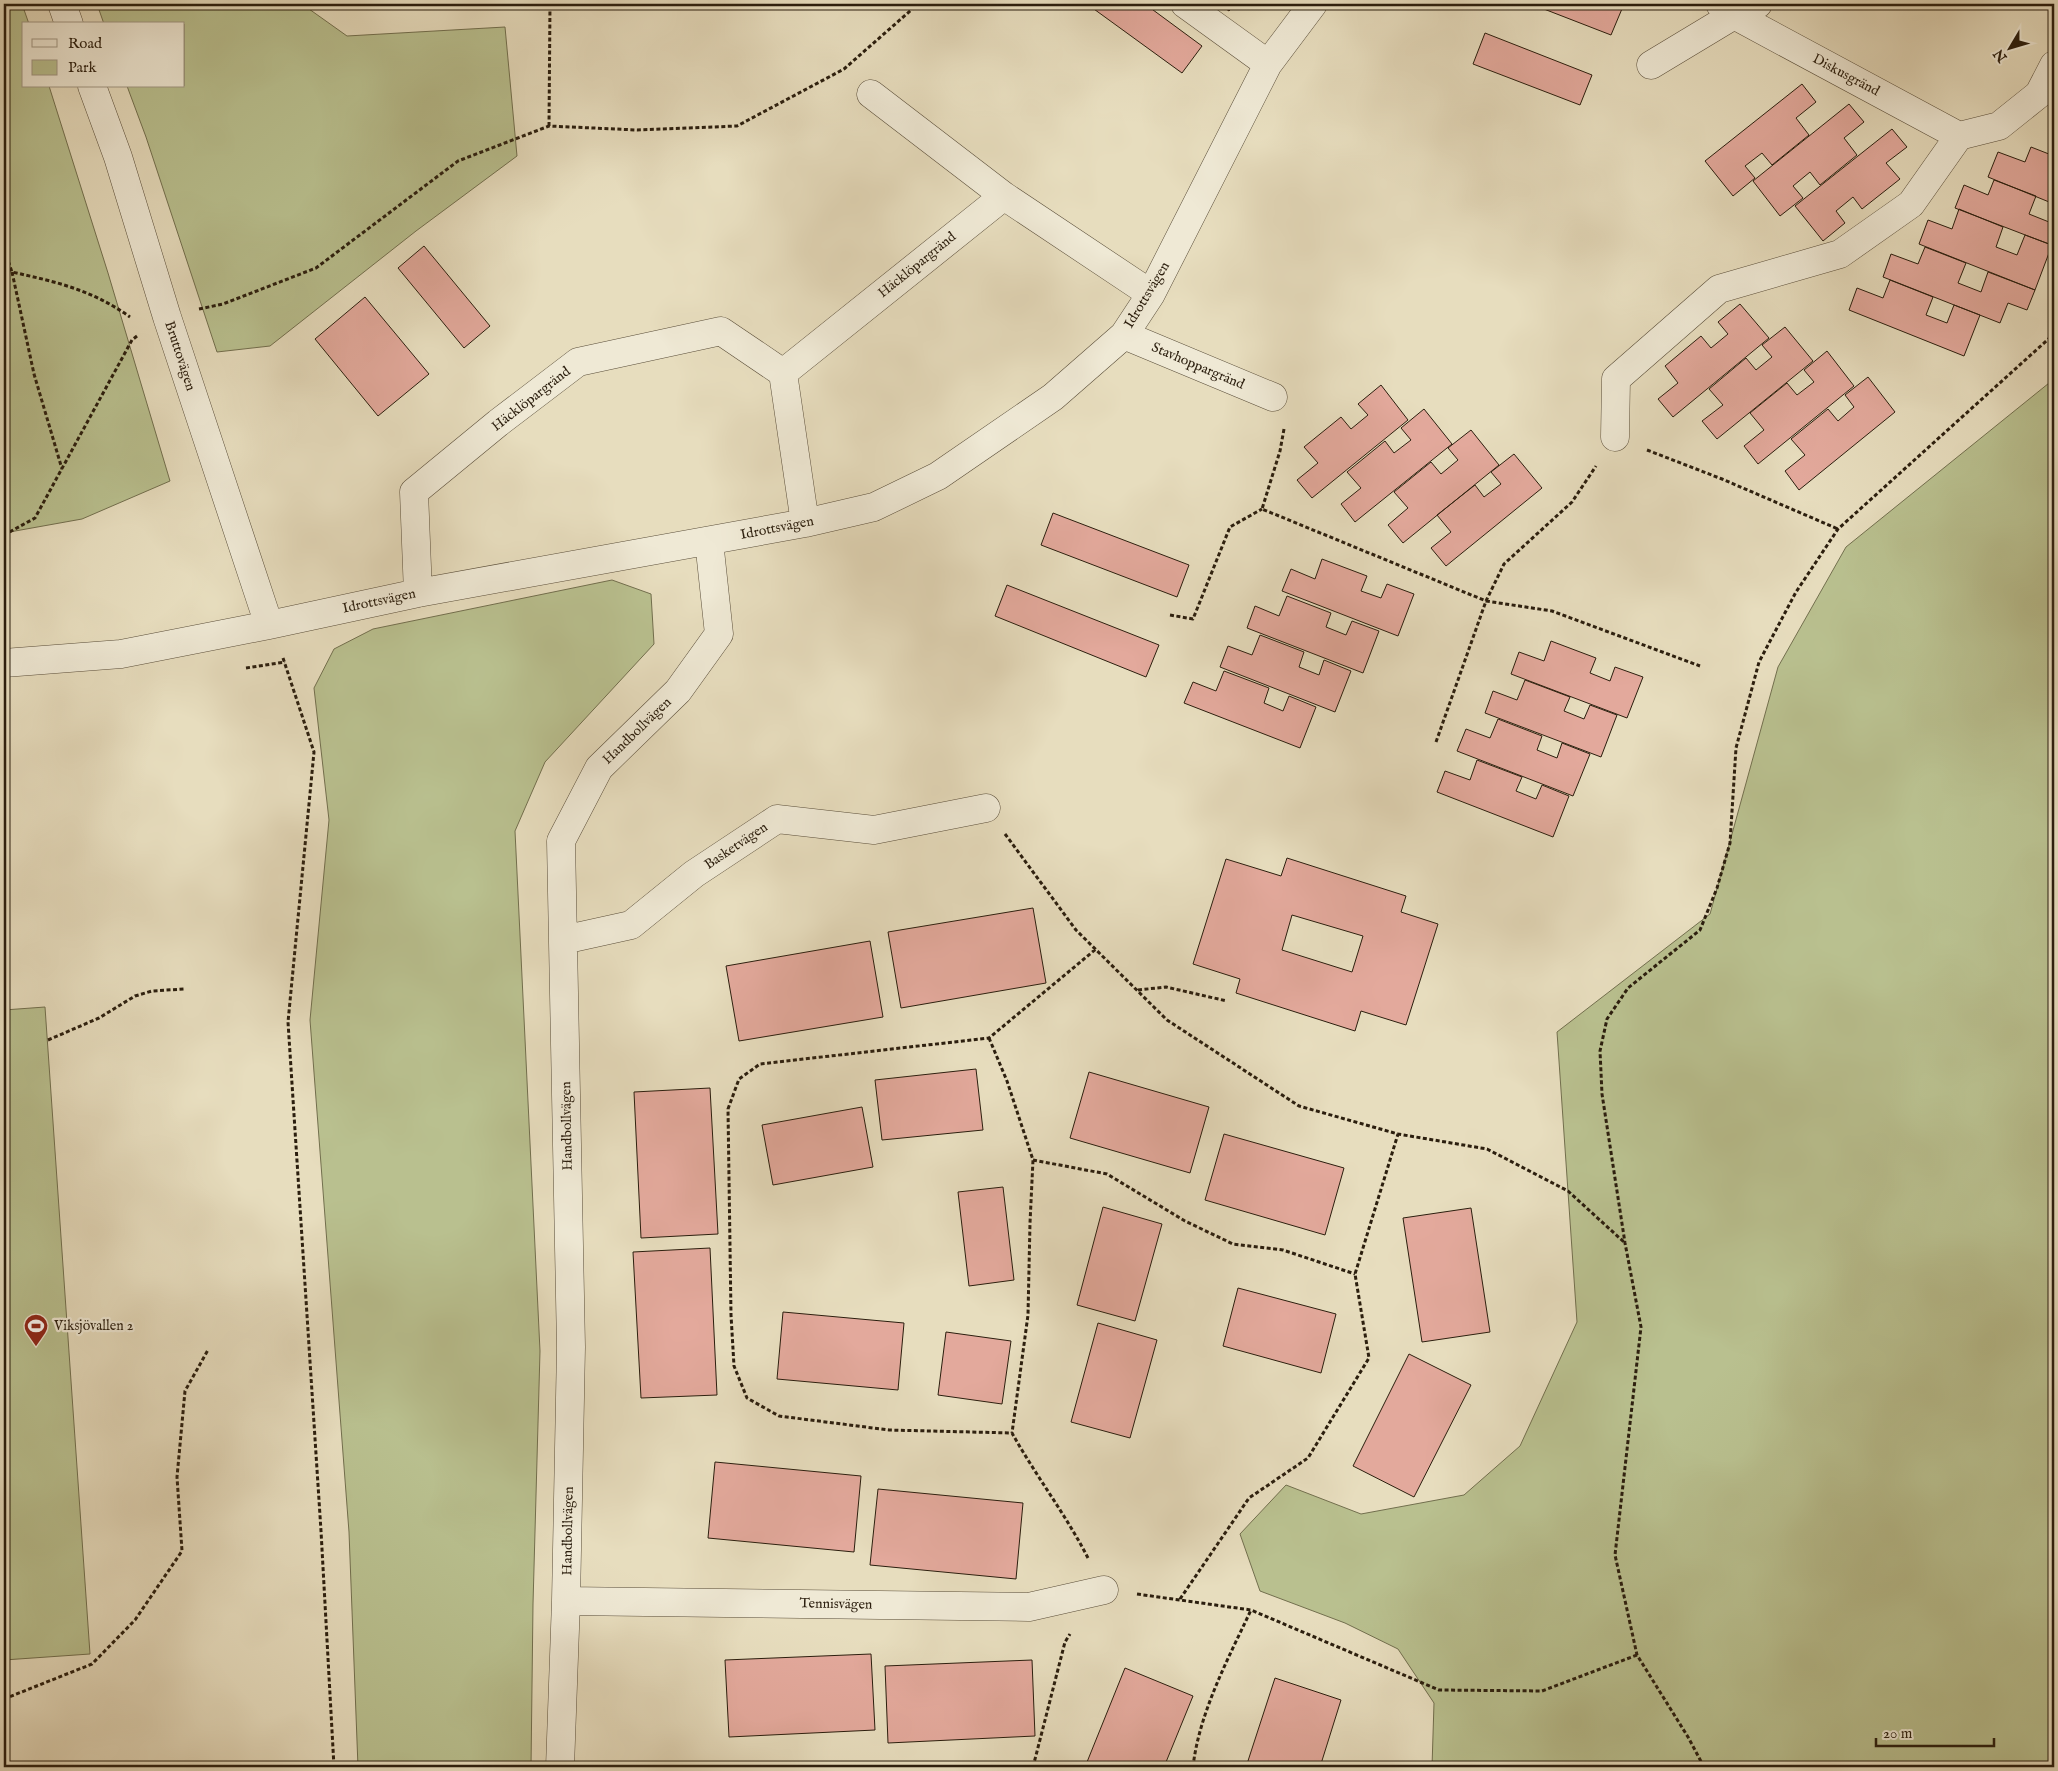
<svg xmlns="http://www.w3.org/2000/svg" width="2058" height="1771" font-family="'IM FELL English',serif">
  <rect width="100%" height="100%" fill="#e7ddbe"/>
  <filter id="stains"><feTurbulence type="fractalNoise" baseFrequency=".004" numOctaves="4"/><feColorMatrix values="0 0 0 0 .2 0 0 0 0 .09 0 0 0 0 .02 0 0 0 .5 -.17"/></filter>
  <radialGradient id="worn" r=".72"><stop offset=".6" stop-color="#630" stop-opacity="0"/><stop offset="1" stop-color="#630" stop-opacity=".3"/></radialGradient>
  <!-- green -->
  <path fill="#b9c08f" stroke="#726f4e" d="M4,4H22L29,24H24V86H49L108,273L170,481L82,519L4,533Z
    M97,4H302L347,36L505,27L517,156L416,231L270,346L217,352L146,137L127,86H184V24H104Z
    M2054,379V1767H1432L1434,1703L1398,1649L1345,1623L1260,1591L1240,1534L1286,1485L1361,1514L1464,1495L1520,1446L1577,1322L1557,1032L1710,914L1778,667L1846,547Z
    M612,580L651,594L654,644L545,762L515,831L540,1351L533,1604L531,1767H358L349,1532L310,1020L329,820L314,688L334,649L373,629Z
    M45,1007L90,1654L4,1660V1010Z"/>
  <!-- building -->
  <path fill="#e3a99c" stroke="#2b1e0e" fill-rule="evenodd" d="M1087,4H1145L1202,46L1182,73Z
    M1219,4H1235L1229,11Z
    M1531,4H1624L1611,35Z
    M1485,33L1592,75L1580,105L1473,64Z
    M1802,84L1816,102L1796,118L1809,135L1772,165L1762,153L1745,166L1755,178L1733,196L1705,161Z
    M1849,104L1864,122L1844,138L1857,155L1820,185L1810,172L1793,186L1803,198L1780,216L1753,181Z
    M1892,129L1907,147L1886,163L1900,179L1862,209L1853,197L1836,211L1845,223L1823,241L1795,206Z
    M2031,147L2054,156V204L1988,177L1998,152L2025,162Z
    M1994,180L2036,196L2029,214L2049,222L2054,209V246L1955,208L1964,185L1988,195Z
    M1959,209L2003,227L1996,247L2017,255L2025,235L2052,245L2035,290L1919,244L1928,220L1952,229Z
    M424,246L490,326L464,348L398,268Z
    M1925,247L1966,263L1958,283L1981,292L1988,272L2035,290L2027,310L2008,303L2000,323L1883,277L1891,254L1918,264Z
    M1890,280L1933,297L1926,315L1947,323L1954,305L1980,315L1964,356L1849,310L1857,288L1883,298Z
    M365,297L429,374L378,416L315,339Z
    M1740,304L1769,338L1673,417L1658,399L1678,383L1665,366L1701,336L1711,348L1728,334L1718,322Z
    M1785,327L1813,361L1717,439L1702,421L1723,405L1709,389L1746,358L1756,370L1772,357L1762,345Z
    M1827,351L1854,386L1758,464L1744,446L1764,430L1750,413L1787,383L1797,395L1814,382L1804,370Z
    M1868,377L1895,412L1799,490L1785,471L1805,455L1791,439L1828,409L1838,421L1854,407L1845,395Z
    M1381,385L1408,420L1312,498L1297,480L1318,463L1304,447L1341,417L1351,429L1368,415L1358,404Z
    M1424,409L1452,444L1355,522L1341,504L1361,488L1347,472L1385,441L1394,453L1411,440L1401,428Z
    M1471,430L1499,465L1403,543L1388,525L1408,508L1394,492L1431,462L1441,474L1458,460L1448,448Z
    M1514,454L1542,488L1446,566L1431,548L1451,532L1437,515L1475,485L1484,497L1501,484L1491,472Z
    M1053,513L1189,565L1177,597L1041,545Z
    M1322,559L1367,576L1361,591L1381,598L1387,584L1414,594L1398,636L1282,591L1291,569L1315,579Z
    M1007,585L1159,645L1146,677L995,616Z
    M1287,596L1331,613L1326,627L1346,635L1352,621L1379,631L1363,673L1247,628L1255,606L1279,616Z
    M1260,635L1304,652L1299,667L1319,675L1324,660L1351,671L1335,712L1220,667L1228,646L1252,655Z
    M1551,641L1596,658L1590,673L1610,681L1615,667L1643,677L1627,718L1511,674L1519,652L1544,661Z
    M1224,671L1269,688L1264,703L1283,711L1289,696L1316,707L1300,748L1184,703L1193,682L1216,691Z
    M1525,680L1570,697L1564,711L1584,719L1590,705L1617,715L1601,757L1485,713L1493,691L1517,700Z
    M1498,719L1542,736L1537,750L1557,758L1562,743L1590,754L1573,796L1457,751L1466,729L1490,738Z
    M1477,760L1522,777L1516,791L1536,799L1542,785L1569,796L1553,837L1437,792L1445,771L1470,780Z
    M1287,858L1406,896L1401,912L1438,924L1406,1025L1361,1011L1355,1031L1236,993L1240,979L1193,964L1226,859L1281,876ZM1292,915L1363,936L1352,972L1282,950Z
    M1033,908L1046,983L901,1008L888,932Z
    M870,941L883,1017L739,1041L726,966Z
    M976,1069L983,1130L882,1140L875,1080Z
    M1089,1072L1209,1107L1190,1173L1070,1138Z
    M710,1088L718,1234L641,1238L634,1092Z
    M862,1107L873,1167L773,1185L762,1125Z
    M1224,1134L1344,1168L1325,1235L1205,1200Z
    M1003,1187L1014,1280L969,1286L958,1192Z
    M1103,1207L1162,1224L1135,1321L1077,1305Z
    M1471,1208L1490,1332L1422,1342L1403,1218Z
    M710,1248L717,1395L641,1398L633,1252Z
    M1238,1288L1336,1314L1321,1373L1223,1346Z
    M783,1312L904,1323L898,1390L777,1379Z
    M1098,1323L1157,1340L1130,1438L1071,1422Z
    M946,1332L1011,1341L1002,1404L938,1395Z
    M1409,1354L1471,1385L1414,1497L1353,1466Z
    M715,1462L861,1476L854,1552L708,1538Z
    M878,1489L1023,1503L1016,1579L870,1565Z
    M871,1654L875,1730L729,1737L725,1660Z
    M1032,1660L1035,1736L888,1743L885,1666Z
    M1125,1668L1193,1696L1164,1767H1085Z
    M1275,1678L1341,1700L1320,1767H1246Z"/>
  <g fill="none" stroke-linecap="round" stroke-linejoin="round">
    <defs>
      <path id="minor" d="M62,4L69,24
        M1185,4L1268,64
        M1720,4L1734,15L1959,136
        M1651,65L1734,15L1758,4
        M92,86L118,157L167,317L269,625
        M871,94L1004,196
        M1124,335L1273,397
        M783,373L1004,196L1151,294
        M1615,437L1616,379L1719,289L1840,254L1911,204L1959,136L1999,126L2039,94L2054,65
        M418,593L414,492L498,423L578,362L721,331L783,373L805,523
        M4,663L121,654L269,625L418,593L805,523L874,507L938,476L1053,397L1124,335L1151,294L1268,64L1313,4
        M563,940L631,925L694,874L777,819L874,830L986,808
        M566,1601L1029,1607L1104,1590
        M560,1767L566,1601L571,1347L561,841L599,768L678,691L719,634L709,541"/>
    </defs>
    <!-- minor casing -->
    <use href="#minor" stroke="#5a4e3a" stroke-width="29"/>
    <!-- path -->
    <path stroke="#2b1e0e" stroke-width="3" stroke-dasharray="4 2.5" stroke-linecap="butt" d="M549,126L550,4
      M4,249L12,272C57,282 92,290 130,317
      M12,272L34,374L62,469
      M199,309L223,304L316,268L458,161L549,126L637,130L737,126L844,69L918,4
      M1284,429L1280,451L1262,509L1486,601L1504,564L1572,502L1596,466
      M1647,450L1722,479L1838,529
      M4,535L35,518L132,340L137,336
      M1170,615L1193,619L1230,527L1262,509
      M283,658L314,752L288,1022L321,1531L334,1767
      M246,668L285,662
      M1436,742L1486,601L1552,611L1700,666
      M1005,834L1076,930L1167,1020L1299,1106L1398,1134L1487,1149L1568,1191L1625,1243
      M1138,990L1166,987L1227,1001
      M989,1038L1007,1081L1033,1160L1030,1223L1028,1315L1012,1433
      M48,1040L99,1018L135,996L152,991L184,989
      M1033,1160L1107,1174L1185,1221L1233,1244L1283,1250L1355,1274
      M1088,1558C1066,1515 1036,1476 1012,1433L889,1430L779,1416L747,1398L734,1366L731,1315L728,1109L739,1079L760,1064L989,1038L1096,949
      M1137,1594L1251,1610L1439,1690L1542,1691L1637,1655
      M1180,1599L1249,1498L1308,1458L1369,1358L1355,1274L1398,1134
      M4,1699L92,1664L135,1620L182,1551L177,1477L185,1391L208,1350
      M806,1767L816,1765L1000,1767
      M1033,1767L1065,1642L1070,1634
      M1193,1767C1199,1713 1228,1659 1251,1610
      M1704,1767L1688,1737L1637,1655L1615,1555L1641,1327L1625,1243L1602,1094L1600,1051L1607,1019L1628,988L1700,930L1717,888L1730,843L1736,748L1759,662L1796,592L1838,529L2054,334"/>
    <!-- minor -->
    <use href="#minor" stroke="#efe9d5" stroke-width="28"/>
  </g>
  <!-- icons -->
  <defs>
    <symbol id="stadium-pin" viewBox="-11 -11 22 30"><path d="M0 17L-7.5 6A9.5 9.5 0 1 1 7.5 6Z" fill="#8f2418" stroke="#efe9d5"/><path d="M0-5a6.5 5 0 1 0 0 10a6.5 5 0 1 0 0-10ZM-3.5-1.8h7v3.6h-7Z" fill="#fff"/></symbol>
  </defs>
  <g fill-rule="evenodd">
    <use href="#stadium-pin" x="22" y="1312" width="28" height="38"/>
  </g>
  <g text-anchor="middle" dominant-baseline="central" stroke-width="4.5" stroke-linejoin="round" paint-order="stroke">
    <!-- street labels -->
    <g font-size="14" fill="#2b1e0e" stroke="#efe9d5">
      <text transform="translate(1846 75) rotate(28)">Diskusgränd</text>
      <text transform="translate(917 265) rotate(-39)">Häcklöpargränd</text>
      <text transform="translate(1147 295) rotate(-59)">Idrottsvägen</text>
      <text transform="translate(180 356) rotate(72)">Bruttovägen</text>
      <text transform="translate(1198 366) rotate(23)">Stavhoppargränd</text>
      <text transform="translate(531 399) rotate(-38)">Häcklöpargränd</text>
      <text transform="translate(777 528) rotate(-11)">Idrottsvägen</text>
      <text transform="translate(379 601) rotate(-12)">Idrottsvägen</text>
      <text transform="translate(637 731) rotate(-44)">Handbollvägen</text>
      <text transform="translate(736 846) rotate(-34)">Basketvägen</text>
      <text transform="translate(567 1126) rotate(-91)">Handbollvägen</text>
      <text transform="translate(568 1531) rotate(-89)">Handbollvägen</text>
      <text transform="translate(836 1604) rotate(1)">Tennisvägen</text>
    </g>
    <!-- poi labels -->
    <g font-size="14" fill="#2b1e0e" stroke="#efe9d5" text-anchor="start">
      <text x="54" y="1326">Viksjövallen 2</text>
    </g>
  </g>
  <!-- margin -->
  <rect width="2058" height="1771" fill="none" stroke="#e7ddbe" stroke-width="20"/>
  <rect x="5" y="5" width="2048" height="1761" fill="none" stroke="#2b1e0e" stroke-width="2.5"/>
  <rect x="10" y="10" width="2038" height="1751" fill="none" stroke="#2b1e0e"/>
  <!-- legend -->
  <rect x="22" y="22" width="162" height="65" fill="#efe9d5" stroke="#a19885"/>
  <rect x="32" y="39" width="25" height="8" fill="#efe9d5" stroke="#a19885"/>
  <text x="68" y="48" font-size="15" fill="#2b1e0e">Road</text>
  <rect x="32" y="60" width="25" height="15" fill="#b9c08f" stroke="#a19885"/>
  <text x="68" y="72" font-size="15" fill="#2b1e0e">Park</text>
  <!-- north arrow -->
  <g transform="translate(2010 48) rotate(232)" stroke="#efe9d5" stroke-width="4" paint-order="stroke">
  <path d="M0-4L9 19L0 12L-9 19Z" fill="#2b1e0e"/>
  <text y="-8" font-size="14" font-weight="bold" text-anchor="middle" fill="#2b1e0e">N</text>
  </g>
  <!-- scale -->
  <path d="M1876 1738v8h118v-8" fill="none" stroke="#2b1e0e" stroke-width="2.5"/>
  <text x="1883" y="1738" font-size="15" fill="#2b1e0e" stroke="#efe9d5" stroke-width="4" paint-order="stroke">20 m</text>
  <rect width="100%" height="100%" filter="url(#stains)"/>
  <rect width="100%" height="100%" fill="url(#worn)"/>
</svg>
